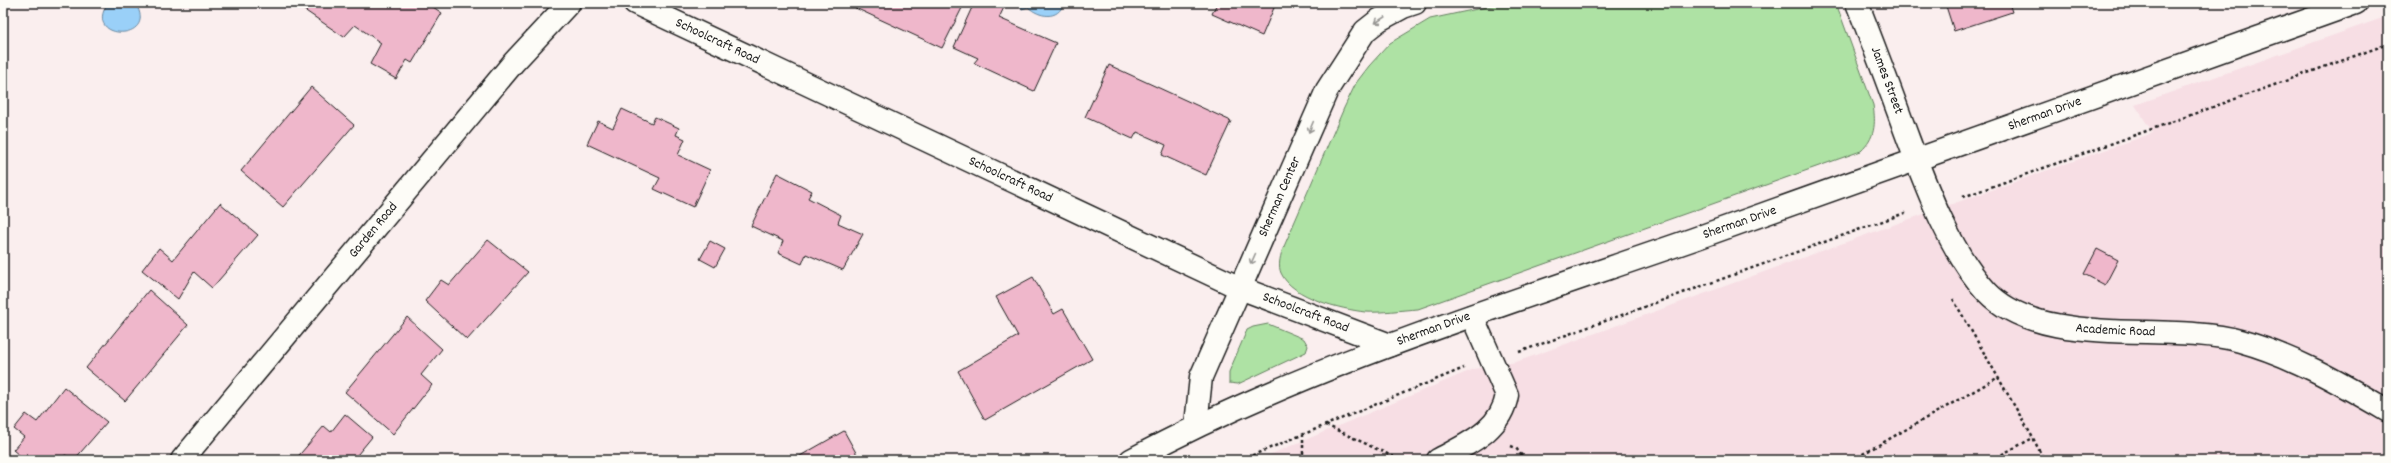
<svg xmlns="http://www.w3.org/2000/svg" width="2391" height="463" font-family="Dekko,sans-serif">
  <rect width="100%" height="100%" fill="#faeeee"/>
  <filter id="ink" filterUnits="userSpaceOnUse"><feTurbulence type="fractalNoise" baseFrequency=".025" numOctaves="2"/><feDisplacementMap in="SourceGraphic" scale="8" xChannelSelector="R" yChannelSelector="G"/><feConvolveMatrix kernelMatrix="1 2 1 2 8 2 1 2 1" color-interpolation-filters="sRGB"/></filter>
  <g filter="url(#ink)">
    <!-- built -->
    <path fill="#f7dee4" d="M2388,16V460H1257L1474,369L1516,362L1893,225L2153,133L2135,105Z"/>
    <!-- green -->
    <path fill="#aee2a4" stroke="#657f60" d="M1505,3H1836L1873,105C1876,124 1875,138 1861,151L1418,309C1401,310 1382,313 1365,312C1341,309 1292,298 1281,273C1278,266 1280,258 1282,251L1344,108L1356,83L1369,66L1390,43L1430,19Z
      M1268,324L1304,339L1308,346L1306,352L1238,384L1229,383V372L1247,330L1253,327Z"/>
    <!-- water -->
    <path fill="#9ad0f8" stroke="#6888a0" d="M108,3H135C161,42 81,42 108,3Z
      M1021,3H1064C1058,21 1039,17 1028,7L1022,9Z"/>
    <!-- building -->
    <path fill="#efb7cb" stroke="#1c1c1c" d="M294,3H427L442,13L412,63L407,60L396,79L370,64L381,43L355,25L344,37Z
      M850,3H956L963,6L942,48L849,5Z
      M974,3H1006L999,18L1056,43L1034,91L974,63L978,58L954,47Z
      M1217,3H1276L1262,36L1212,14Z
      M1945,3H2009L2012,12L1954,31Z
      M1109,65L1231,121L1206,175L1162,155L1166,145L1137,132L1133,139L1085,117Z
      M311,87L354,125L283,207L241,171Z
      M622,109L652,123L655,117L679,128L676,135L685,139L678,155L710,170L693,207L654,189L660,178L587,144L598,121L613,128Z
      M777,173L812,191L808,198L841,215L838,223L863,234L843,270L806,254L802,264L778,253L783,241L751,226Z
      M220,203L258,235L212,288L194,272L178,299L142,270L159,248L173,260Z
      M488,240L528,272L467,340L425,301L441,280L449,285Z
      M710,241L725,249L715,267L700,259Z
      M2097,249L2118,260L2105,285L2084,274Z
      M1033,277L1054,314L1063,309L1092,359L985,420L958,371L1018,336L996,297Z
      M149,290L188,325L125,401L86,368Z
      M407,317L442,349L421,375L432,385L393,434L345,392Z
      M64,387L107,422L74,460L65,455L61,460H25L13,450L24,437L14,429L26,414L37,422Z
      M345,414L372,437L353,460H295L324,426L331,432Z
      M844,431L860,460H793Z"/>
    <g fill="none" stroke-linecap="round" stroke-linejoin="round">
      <defs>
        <g id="minor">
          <path id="s1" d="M635,3L1240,288L1390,345"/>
          <path id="s2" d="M1857,3C1874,46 1890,89 1906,133C1925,184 1949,251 1987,292C2042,350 2168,321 2240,341C2294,356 2340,383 2388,411"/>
          <path id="s3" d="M1196,425L1201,377L1327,90L1365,31L1379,20L1403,7L1415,3"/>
          <path id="s4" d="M182,460L514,62L569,3"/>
          <path id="s5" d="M1131,460C1308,365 1504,305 1694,239C1915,162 2135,81 2356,3"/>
          <path d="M1438,460C1467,444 1501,431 1507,395L1472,316"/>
        </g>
      </defs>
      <!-- minor casing -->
      <use href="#minor" stroke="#1c1c1c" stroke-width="25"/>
      <!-- path -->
      <path stroke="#1c1c1c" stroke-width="2.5" stroke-dasharray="3 3" stroke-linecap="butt" d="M1963,197L2388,44
        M1953,299L2033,438
        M1519,352L1905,213L1906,215
        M1326,425L1400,460
        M1511,446L1516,448L1525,460
        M1241,460L1464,368
        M1303,460V434
        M1852,460L1997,378
        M1991,460L2033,438L2044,460"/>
      <!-- minor -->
      <use href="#minor" stroke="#fdfcf7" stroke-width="22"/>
    </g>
    <!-- one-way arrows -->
    <defs><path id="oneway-shaft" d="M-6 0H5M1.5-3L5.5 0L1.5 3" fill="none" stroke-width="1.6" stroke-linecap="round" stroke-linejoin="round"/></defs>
    <g stroke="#989794">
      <use href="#oneway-shaft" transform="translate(1380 20) rotate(147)"/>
      <use href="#oneway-shaft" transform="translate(1311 127) rotate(113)"/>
      <use href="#oneway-shaft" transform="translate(1253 259) rotate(114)"/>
    </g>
  </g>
  <g text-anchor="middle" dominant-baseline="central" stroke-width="3.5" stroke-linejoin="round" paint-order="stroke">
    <!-- street labels -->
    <g font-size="14" fill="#1c1c1c" stroke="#fdfcf7">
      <text stroke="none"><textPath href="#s1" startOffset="91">Schoolcraft Road</textPath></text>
      <text stroke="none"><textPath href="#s2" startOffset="83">James Street</textPath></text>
      <text stroke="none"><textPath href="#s5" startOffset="978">Sherman Drive</textPath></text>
      <text stroke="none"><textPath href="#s1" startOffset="415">Schoolcraft Road</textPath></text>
      <text stroke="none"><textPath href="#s3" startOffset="245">Sherman Center</textPath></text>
      <text stroke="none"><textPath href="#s5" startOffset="654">Sherman Drive</textPath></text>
      <text stroke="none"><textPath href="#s4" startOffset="299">Garden Road</textPath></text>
      <text stroke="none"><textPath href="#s1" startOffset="739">Schoolcraft Road</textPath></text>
      <text stroke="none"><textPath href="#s5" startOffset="330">Sherman Drive</textPath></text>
      <text stroke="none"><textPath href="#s2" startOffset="456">Academic Road</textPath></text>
    </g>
  </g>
  <!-- margin -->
  <rect width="2391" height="463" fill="none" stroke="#fdfcf7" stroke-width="16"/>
  <rect x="8" y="8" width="2375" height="447" fill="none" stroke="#1c1c1c" stroke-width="1.5" filter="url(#ink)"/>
</svg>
